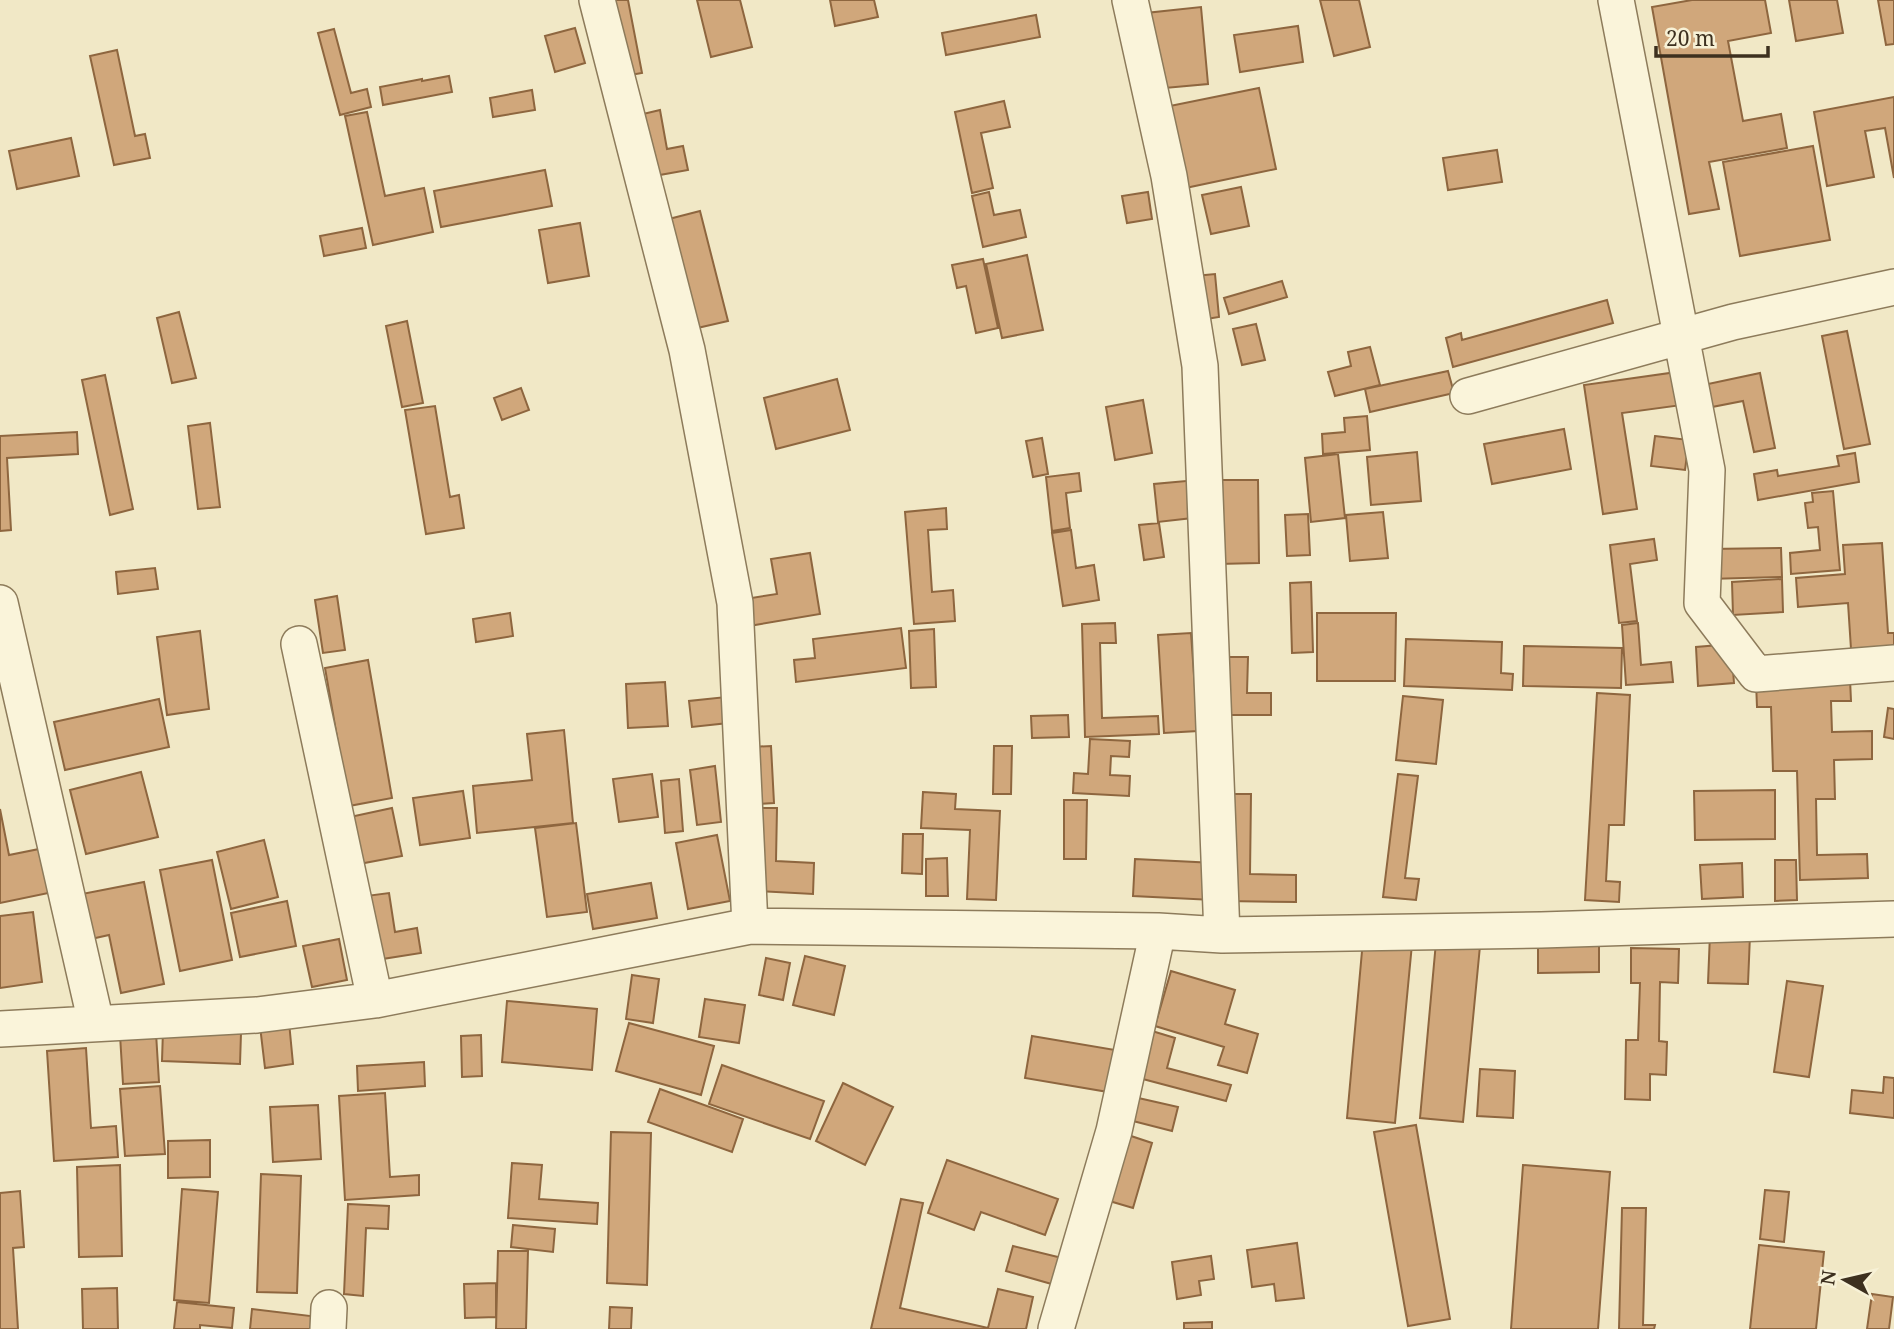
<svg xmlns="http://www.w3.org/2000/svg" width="1894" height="1329" font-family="'Noto Serif',serif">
  <rect width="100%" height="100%" fill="#f1e8c6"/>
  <!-- building -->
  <path fill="#d0a77b" stroke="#8e663f" stroke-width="2" d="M610,0H628L642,73L624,76Z
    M697,0H740L752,47L711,57Z
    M830,0H874L878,17L835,26Z
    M1320,0H1359L1370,47L1334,56Z
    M1692,0H1765L1771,33L1728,41L1743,121L1781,114L1787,148L1709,162L1719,209L1689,214L1652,7Z
    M1789,0H1837L1843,33L1796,41Z
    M1878,0H1894V44L1886,45Z
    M1201,7L1208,84L1154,89L1146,13Z
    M1036,15L1040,37L946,55L942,33Z
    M1298,26L1303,62L1240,72L1234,35Z
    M575,28L585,63L555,72L545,36Z
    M334,29L351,93L367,89L371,107L340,115L318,33Z
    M117,50L135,136L145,134L150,158L114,165L90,56Z
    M449,76L452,92L383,105L380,87L422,79V81Z
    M1259,88L1276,169L1176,190L1160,108Z
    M532,90L535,110L493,117L490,98Z
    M1894,97V178L1885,128L1865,131L1874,177L1827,186L1814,112Z
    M1004,101L1010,127L981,133L993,188L972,193L955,112Z
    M660,110L667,149L683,146L688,170L654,176L643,114Z
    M367,112L385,196L424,188L433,232L373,245L345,116Z
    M71,138L79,176L17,189L9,151Z
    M1813,146L1830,240L1740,256L1723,162Z
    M1497,150L1502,182L1448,190L1443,158Z
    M545,170L552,206L441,227L434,191Z
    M1241,187L1249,226L1211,234L1202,195Z
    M989,192L994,215L1020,210L1026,237L983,247L972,196Z
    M1148,192L1152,219L1127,223L1122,196Z
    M700,211L728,321L693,329L665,220Z
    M580,223L589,276L548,283L539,230Z
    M362,228L366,248L324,256L320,236Z
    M1027,255L1043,330L1002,338L986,264Z
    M983,259L998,328L976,333L966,286L957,288L952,265Z
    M1215,274L1219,317L1200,320L1195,276Z
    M1282,281L1287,297L1229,314L1224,298Z
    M1607,300L1613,323L1453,367L1446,338L1461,333L1462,340Z
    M179,312L196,378L172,383L157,318Z
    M407,321L423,403L402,407L386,326Z
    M1256,324L1265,360L1242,365L1233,329Z
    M1847,331L1870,444L1844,449L1822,336Z
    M1370,347L1380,385L1335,396L1328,372L1351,366L1348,352Z
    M1448,371L1454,393L1370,412L1365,389Z
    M1677,372L1682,405L1622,413L1637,509L1603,514L1584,385Z
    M1760,373L1775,448L1754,452L1743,401L1712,407L1708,384Z
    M105,375L133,509L110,515L82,380Z
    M837,379L850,430L776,449L764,398Z
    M521,388L529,410L502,420L494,398Z
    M1143,400L1152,453L1115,460L1106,407Z
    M435,406L450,497L459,495L464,528L426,534L405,410Z
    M1367,416L1370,450L1323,454L1322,434L1345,432L1344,418Z
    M210,423L220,507L198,509L188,426Z
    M1564,429L1571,469L1492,484L1484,444Z
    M77,432L78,454L7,458L11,530L0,531V436Z
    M1655,436L1689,440L1685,470L1651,466Z
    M1042,438L1048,474L1033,477L1026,441Z
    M1417,452L1421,501L1371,505L1367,457Z
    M1855,453L1859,482L1758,500L1754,474L1777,470L1778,476L1839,466L1837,456Z
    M1338,454L1345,518L1311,522L1305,458Z
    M1079,473L1081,491L1066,493L1070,528L1052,531L1046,477Z
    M1197,480L1201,517L1158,522L1154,484Z
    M1217,480H1258L1259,563L1218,564Z
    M1833,491L1840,570L1791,574L1790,553L1820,550L1818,527L1808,528L1805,503L1813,502L1812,493Z
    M946,508L947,529L928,530L932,592L953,590L955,621L914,624L905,512Z
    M1383,512L1388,558L1350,561L1346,515Z
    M1308,514L1310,555L1287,556L1285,515Z
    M1159,523L1164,557L1144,560L1139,525Z
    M1071,530L1076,568L1094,565L1099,600L1063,606L1052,533Z
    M1654,539L1657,560L1630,564L1637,621L1619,623L1610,545Z
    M1882,543L1888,633H1894V656L1851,649L1848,603L1798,607L1796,578L1845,574L1843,545Z
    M1781,548L1782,577L1708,579V549Z
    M810,553L820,614L749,626L745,599L777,594L771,559Z
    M155,568L158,589L118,594L116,572Z
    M1782,579L1783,612L1733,615L1732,582Z
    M1311,582L1313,652L1292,653L1290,583Z
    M337,596L345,650L323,653L315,600Z
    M510,613L513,636L476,642L473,619Z
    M1317,613H1396L1395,681H1317Z
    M1115,623L1116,643H1100L1102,718L1158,716L1159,734L1085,737L1082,624Z
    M1638,623L1641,665L1671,662L1673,682L1626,685L1622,625Z
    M901,628L906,668L796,682L794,660L815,658L813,639Z
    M934,629L936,687L911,688L909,631Z
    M200,631L209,709L167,715L157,637Z
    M1191,633L1198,731L1164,733L1158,635Z
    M1406,639L1502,642L1501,673L1513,674L1512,690L1404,686Z
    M1731,644L1734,683L1698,686L1696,647Z
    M1524,646L1622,648L1621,688L1523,686Z
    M1228,657H1248L1247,693H1271V715H1228Z
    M368,660L392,798L349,806L325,668Z
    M1850,679L1851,701H1831L1832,732L1872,731V759L1834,760L1835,799H1816L1817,855L1867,854L1868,878L1800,880L1797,771H1773L1771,707H1757L1756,682Z
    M665,682L668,726L628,728L626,684Z
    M1597,693L1630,695L1624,825H1609L1606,881L1620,882L1619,902L1585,900Z
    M1403,696L1443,700L1436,764L1396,760Z
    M726,697L728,723L692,727L689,701Z
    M159,699L169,747L65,770L54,722Z
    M1888,708L1894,709V739L1884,737Z
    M1068,715L1069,737L1032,738L1031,716Z
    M564,730L573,823L477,833L473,786L532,780L527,734Z
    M1090,739L1130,741L1129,757L1111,756L1110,775L1130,776L1129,796L1073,793L1074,773L1088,774Z
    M771,746L774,803L755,804L752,747Z
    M994,746H1012L1011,794H993Z
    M715,766L721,822L697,825L690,770Z
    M141,772L158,837L86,854L70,790Z
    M652,774L658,817L619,822L613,779Z
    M1398,774L1418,776L1405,878L1419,879L1416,900L1383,897Z
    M679,779L683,831L665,833L661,781Z
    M1775,790V839L1695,840L1694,791Z
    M463,791L470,838L420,845L413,798Z
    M923,792L956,794L955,809L1000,811L996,900L967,899L970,830L921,828Z
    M1227,794H1251L1250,874L1296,875V902L1226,901Z
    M1064,800H1087L1086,859H1064Z
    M392,808L402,856L359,864L350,817Z
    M759,808H777L776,861L814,863L813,894L755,891Z
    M0,809L9,855L49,847L58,891L0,903Z
    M576,823L587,912L547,917L535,828Z
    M903,834H923L922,874L902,873Z
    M717,835L730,901L688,909L676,843Z
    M264,840L278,897L231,909L217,852Z
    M947,858L948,896H926V859Z
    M1135,859L1215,863L1213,900L1133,896Z
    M212,860L232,960L180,971L160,870Z
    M1775,860H1796L1797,900L1775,901Z
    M1742,863L1743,897L1702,899L1700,865Z
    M144,882L164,984L121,993L109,935L91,939L82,894Z
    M651,883L657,918L593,929L587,894Z
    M389,893L395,932L417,928L421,953L376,960L366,896Z
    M287,901L296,946L240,957L231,913Z
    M33,912L42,982L0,988V916Z
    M1710,934L1750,935L1748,984L1708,983Z
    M339,939L347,980L312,987L303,946Z
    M1363,940L1412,944L1395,1123L1347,1118Z
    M1436,942L1480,946L1463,1122L1420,1118Z
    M1599,942V972L1538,973V943Z
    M1631,948L1679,949L1678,983L1660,982L1659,1041L1667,1042L1666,1075L1650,1074V1100L1625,1099L1626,1040H1638L1640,983H1631Z
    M805,956L845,966L834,1015L793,1005Z
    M766,958L790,963L783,1000L759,995Z
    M1171,971L1235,990L1225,1024L1258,1034L1247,1073L1218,1065L1224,1047L1155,1026Z
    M632,975L659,979L653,1023L626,1019Z
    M1787,981L1823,986L1809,1077L1774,1072Z
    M705,999L745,1005L739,1043L699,1037Z
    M507,1001L597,1009L592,1070L502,1062Z
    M289,1022L293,1064L265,1068L260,1026Z
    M629,1023L714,1046L701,1095L616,1071Z
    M163,1030L241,1033L240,1064L162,1061Z
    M1152,1031L1175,1038L1167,1068L1231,1085L1226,1101L1139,1078Z
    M156,1033L159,1082L123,1084L120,1035Z
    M481,1035L482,1076L462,1077L461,1036Z
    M1032,1036L1121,1051L1114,1093L1025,1078Z
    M86,1048L91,1128L116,1126L118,1157L54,1161L47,1051Z
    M424,1062L425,1086L358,1091L357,1066Z
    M722,1065L824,1101L810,1139L709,1104Z
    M1480,1069L1515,1071L1513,1118L1477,1116Z
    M1884,1077L1894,1078V1118L1850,1113L1852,1090L1883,1093Z
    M843,1083L893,1107L865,1165L816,1141Z
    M160,1086L165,1154L125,1156L120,1089Z
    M660,1089L743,1119L732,1152L648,1122Z
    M385,1093L390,1177L419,1175V1195L345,1200L339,1096Z
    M1134,1097L1178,1107L1172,1131L1129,1120Z
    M318,1105L321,1159L273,1162L270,1107Z
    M1416,1125L1450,1319L1408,1326L1374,1132Z
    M611,1132L651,1133L647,1285L607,1283Z
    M1125,1134L1152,1143L1133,1208L1106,1200Z
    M210,1140V1177L168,1178V1141Z
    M947,1160L1058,1199L1045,1235L981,1212L974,1230L928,1213Z
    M512,1163L542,1165L539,1199L598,1203L597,1224L508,1218Z
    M120,1165L122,1256L79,1257L77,1167Z
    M1523,1165L1610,1172L1598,1329H1511Z
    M261,1174L301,1176L297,1293L257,1292Z
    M182,1189L218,1192L209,1303L174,1300Z
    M1765,1190L1789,1192L1784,1242L1760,1239Z
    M20,1191L24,1247L13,1248L18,1329H0V1193Z
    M901,1199L923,1203L900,1308L988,1328L998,1289L1033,1297L1026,1329H871Z
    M348,1204L389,1206L388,1229L366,1228L363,1296L344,1294Z
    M1622,1208H1646L1643,1325H1655L1654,1329H1619Z
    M513,1225L555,1229L553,1252L511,1247Z
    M1297,1243L1304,1298L1276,1301L1274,1284L1252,1287L1247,1250Z
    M1759,1245L1824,1252L1816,1329H1750Z
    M1013,1246L1062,1258L1055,1285L1006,1271Z
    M498,1251H528L526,1329H496Z
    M1211,1256L1214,1279L1199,1281L1201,1295L1177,1299L1172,1262Z
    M496,1283V1317L465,1318L464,1284Z
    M117,1288L118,1329H83L82,1289Z
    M1872,1294L1893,1297L1889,1329H1867Z
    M177,1302L234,1308L232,1328L200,1325V1329H174Z
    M610,1307L632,1308L631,1329H609Z
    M252,1309L319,1317L317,1329H250Z
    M1212,1322V1329H1184V1323Z"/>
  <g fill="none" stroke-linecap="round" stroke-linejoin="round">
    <defs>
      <path id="minor" d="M597,0L687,350L735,603L750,926
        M1130,0L1169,176L1200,366L1222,935
        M1616,0L1707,470L1702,603L1756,674L1894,663
        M1468,396L1733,322L1894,287
        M0,603L96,1023
        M299,644L375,1000
        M0,1029L257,1015L375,1000L750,926L1158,931L1222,935L1541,930L1894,919
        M328,1329L329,1308
        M1056,1329L1114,1131L1158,931"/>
    </defs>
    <!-- minor casing -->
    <use href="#minor" stroke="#8d7b5b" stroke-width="38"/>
    <!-- minor -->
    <use href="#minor" stroke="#faf4da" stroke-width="35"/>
  </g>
  <!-- north arrow -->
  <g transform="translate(1845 1280) rotate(278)" stroke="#f7f1d6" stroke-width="5" paint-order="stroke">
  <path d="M0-5L12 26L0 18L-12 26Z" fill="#3d301f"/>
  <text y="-10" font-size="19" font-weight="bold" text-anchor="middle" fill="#3d301f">N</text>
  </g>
  <!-- scale -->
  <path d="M1656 46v10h112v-10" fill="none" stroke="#3d301f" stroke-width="3.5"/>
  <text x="1666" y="46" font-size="21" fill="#3d301f" stroke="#f7f1d6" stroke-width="5" paint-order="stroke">20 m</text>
</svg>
